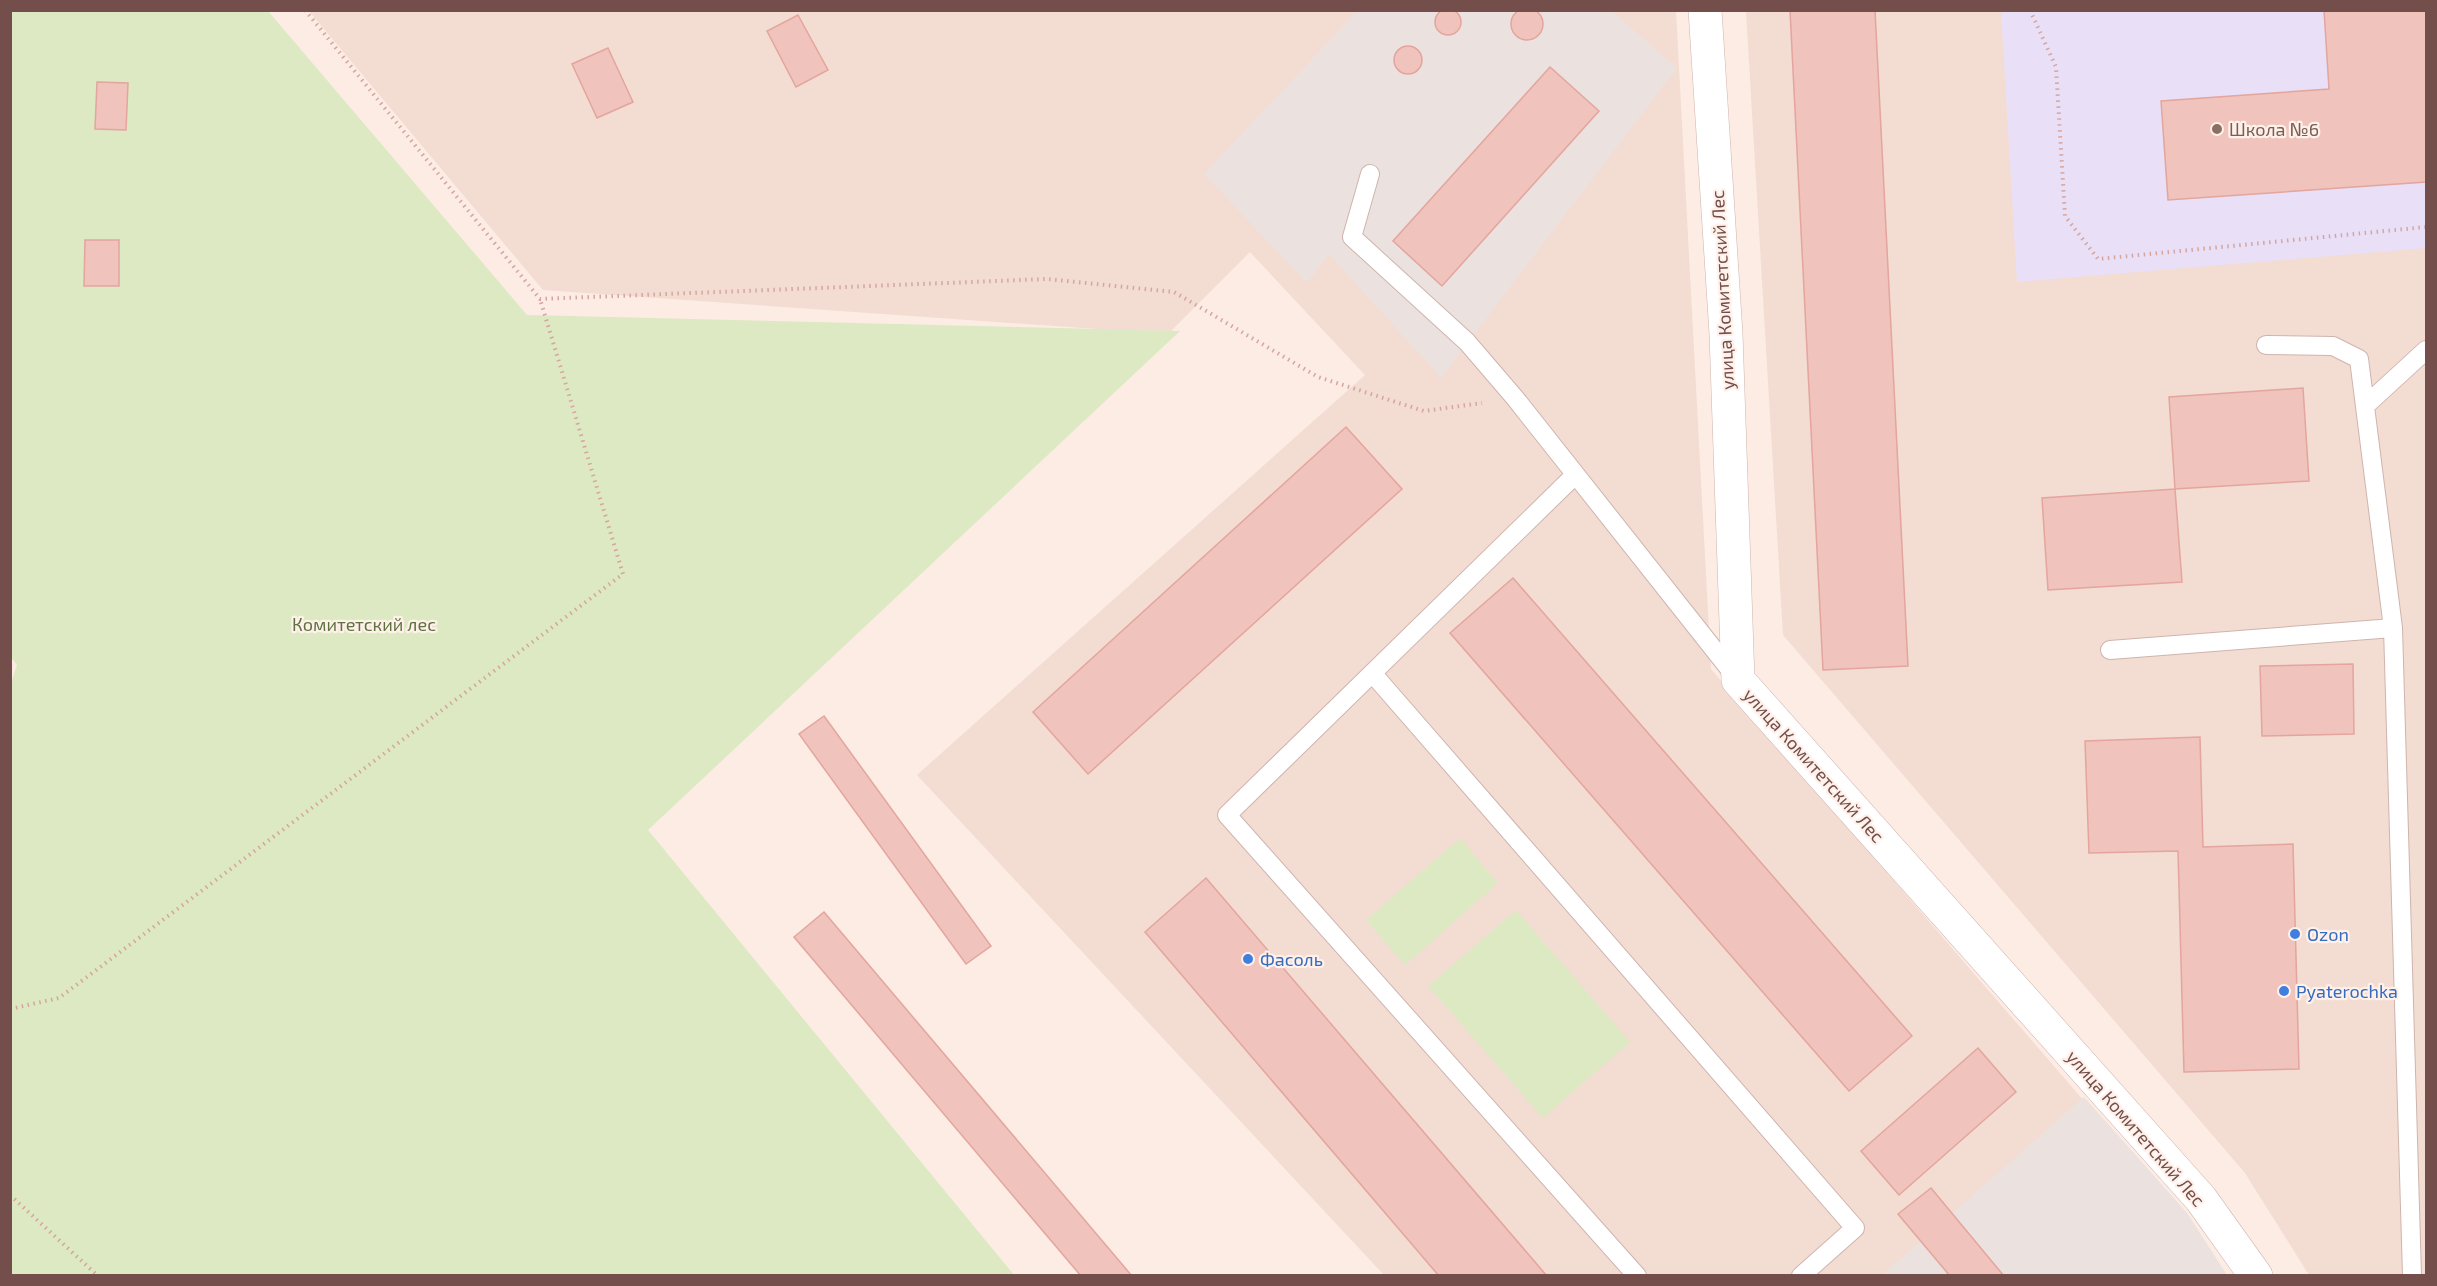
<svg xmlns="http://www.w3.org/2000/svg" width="2437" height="1286" font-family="'Exo 2',sans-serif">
  <rect width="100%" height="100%" fill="#fcece4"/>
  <!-- residential -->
  <path fill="#f3dcd2" d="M309,11H1676L1711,669L2084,1101L1884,1275H1384L917,775L1365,375L1250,252L1168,334L543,290Z
    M1746,11H2426V1275H2309L2245,1173L1783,635Z"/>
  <!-- industrial -->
  <path fill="#ebe1de" d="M1357,11H1612L1677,68L1441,378L1329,254L1307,283L1204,174Z
    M2084,1097L2187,1213L2227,1275L1881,1276Z"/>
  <!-- education -->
  <path fill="#e9e0f8" d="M2001,11H2426V248L2017,282Z"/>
  <!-- green -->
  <path fill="#dce9c2" d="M10,11H268L527,315L1180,331L648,830L1014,1275H11L10,686L17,665L10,656Z
    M1460,838L1498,883L1405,965L1366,920Z
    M1516,910L1630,1042L1543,1118L1428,986Z"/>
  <!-- building -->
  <path fill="#f0c3bc" stroke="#e3a59d" stroke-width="1.5" d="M1511 24a16 16 0 1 1 32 0a16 16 0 1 1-32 0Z
    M1435 22a13 13 0 1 1 26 0a13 13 0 1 1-26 0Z
    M1790,10H1875L1908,666L1823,670Z
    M2324,10H2426V182L2168,200L2161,101L2329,89Z
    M798,15L828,70L796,87L767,31Z
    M1394 60a14 14 0 1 1 28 0a14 14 0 1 1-28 0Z
    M608,48L633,102L597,118L572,64Z
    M1550,67L1599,111L1442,286L1393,241Z
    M97,82L128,83L126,130L95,129Z
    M85,240H119V286H84Z
    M2303,388L2309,481L2175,489L2169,397Z
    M1346,427L1402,489L1088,774L1033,712Z
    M2175,489L2182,582L2048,590L2042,498Z
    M1513,578L1912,1036L1849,1091L1450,633Z
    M2353,664L2354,734L2262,736L2260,666Z
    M824,716L991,946L966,964L799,734Z
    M2200,737L2203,847L2293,844L2299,1069L2184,1072L2178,851L2089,853L2085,741Z
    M1206,878L1547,1276H1439L1145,932Z
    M824,912L1132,1276H1081L794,937Z
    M1978,1048L2016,1092L1899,1195L1861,1151Z
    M1931,1188L2004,1276H1950L1898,1214Z"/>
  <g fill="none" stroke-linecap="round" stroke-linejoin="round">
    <defs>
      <path id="service" d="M1370,174L1352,237L1467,342L1515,398L1735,676
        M2266,345L2333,346L2359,359L2393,628L2412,1276
        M2365,406L2426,350
        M1574,476L1227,815L1637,1276
        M2110,650L2393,628
        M1373,674L1855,1228L1801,1276"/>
      <path id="tertiary" d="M1705,10L1726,334L1738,680L2201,1199L2256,1276"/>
    </defs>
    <!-- service casing -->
    <use href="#service" stroke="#cfb4ad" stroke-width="20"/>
    <!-- tertiary casing -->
    <use href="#tertiary" stroke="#cfb4ad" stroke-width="34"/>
    <!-- path -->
    <path stroke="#d5a69f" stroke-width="4" stroke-dasharray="1.5 4.5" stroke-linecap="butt" d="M305,10L540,299L1047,279L1174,292L1318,377L1424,411L1482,403
      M2030,10L2056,67L2065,216L2098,259L2426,227
      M10,1009L59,998L623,574L540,299
      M10,1195L98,1276"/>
    <!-- service -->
    <use href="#service" stroke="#fff" stroke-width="18"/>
    <!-- tertiary -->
    <use href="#tertiary" stroke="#fff" stroke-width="33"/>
  </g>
  <!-- markers -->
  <circle fill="#8d6e63" stroke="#fff1ea" stroke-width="2" cx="2217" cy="129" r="6"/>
  <g fill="#3f7fe0" stroke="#fff1ea" stroke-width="2">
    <circle cx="2295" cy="934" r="6"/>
    <circle cx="1248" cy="959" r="6"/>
    <circle cx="2284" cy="991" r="6"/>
  </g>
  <g text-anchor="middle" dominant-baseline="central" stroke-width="4.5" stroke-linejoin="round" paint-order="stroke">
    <!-- education labels -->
    <g font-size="18" fill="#785e54" stroke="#fff1ea" text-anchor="start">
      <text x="2229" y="129">Школа №6</text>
    </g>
    <!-- street labels -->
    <g font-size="18" fill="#734e4a" stroke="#fff1ea">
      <text transform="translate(1722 290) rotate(-93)">улица Комитетский Лес</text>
      <text transform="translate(1814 765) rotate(48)">улица Комитетский Лес</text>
      <text transform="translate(2136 1128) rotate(49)">улица Комитетский Лес</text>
    </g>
    <!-- park labels -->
    <g font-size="18" fill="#5c7340" stroke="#fff1ea">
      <text x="364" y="624">Комитетский лес</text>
    </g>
    <!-- shop labels -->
    <g font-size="18" fill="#366cbe" stroke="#fff1ea" text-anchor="start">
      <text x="2307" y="934">Ozon</text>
      <text x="1260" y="959">Фасоль</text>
      <text x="2296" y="991">Pyaterochka</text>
    </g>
  </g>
  <!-- border -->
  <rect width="2437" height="1286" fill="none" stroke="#734e4a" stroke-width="24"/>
</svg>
